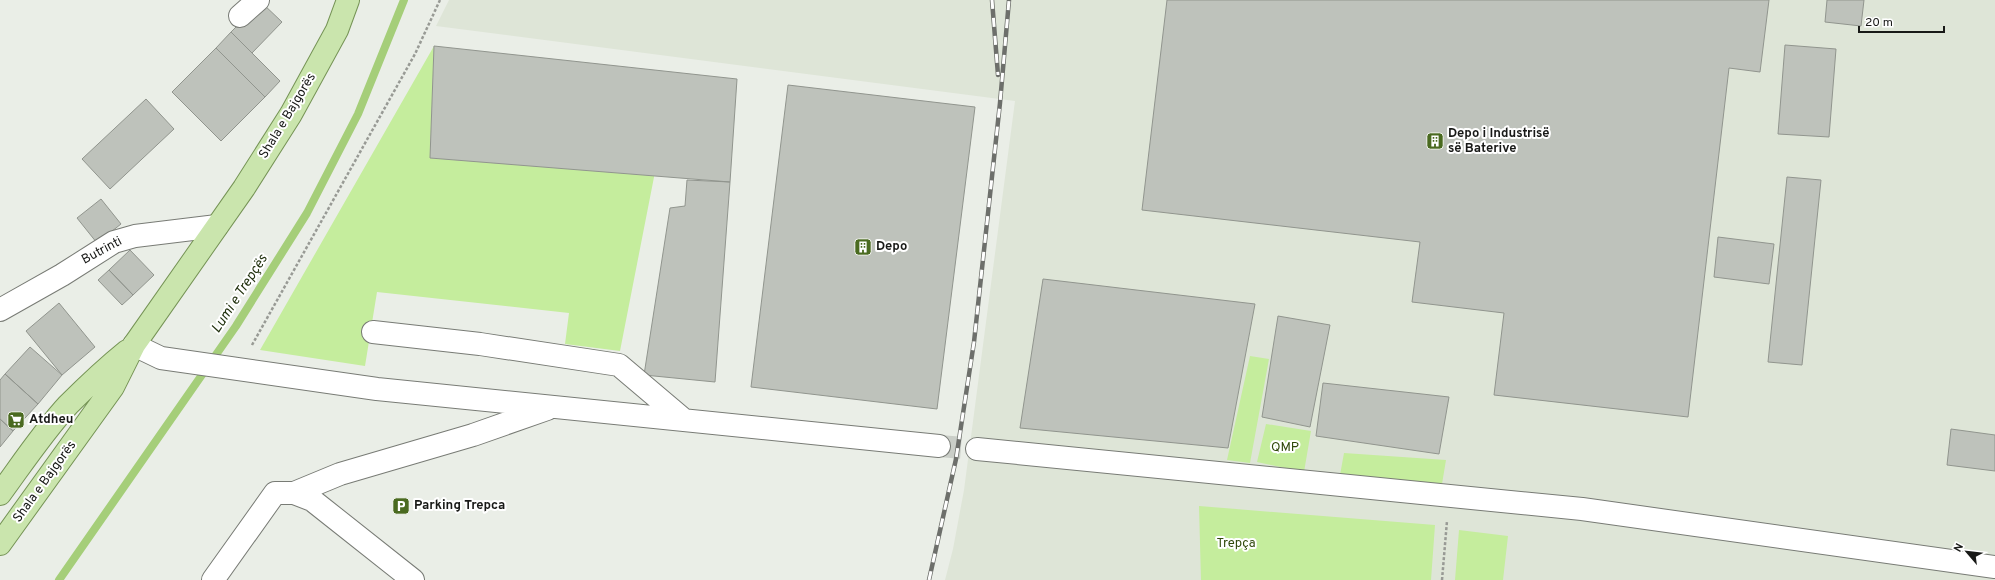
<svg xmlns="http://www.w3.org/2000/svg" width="1995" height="580" font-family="Overpass,sans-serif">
  <rect width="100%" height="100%" fill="#eaeee7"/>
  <!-- built -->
  <path fill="#dee5d7" d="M449,0H1995V580H945L953,549L964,490L1015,101L436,26Z"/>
  <!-- green -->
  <path fill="#c5ed9d" d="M434,46L430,158L655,172L620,351L565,344L569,313L377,292L365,366L260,350Z
    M1250,356L1269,359L1250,463L1227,460Z
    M1266,424L1311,431L1304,472L1257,462Z
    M1344,453L1446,460L1442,484L1340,475Z
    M1199,506L1435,525L1431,580H1201Z
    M1459,530L1508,536L1503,580H1455Z"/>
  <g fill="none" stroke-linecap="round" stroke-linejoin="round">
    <!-- stream -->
    <path stroke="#a5ce79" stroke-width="8" d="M59,580L236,326L307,213L358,114L404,0"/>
  </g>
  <!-- building -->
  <path fill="#bec2bb" stroke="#91958e" d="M1167,0H1769L1760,72L1729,68L1688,417L1494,395L1504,313L1412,302L1420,242L1142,210Z
    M1827,0H1864L1861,26L1825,22Z
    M261,2L282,22L252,53L231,32Z
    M231,32L280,81L265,97L216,48Z
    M1785,45L1836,49L1829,137L1778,134Z
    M434,46L737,79L730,182L430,158Z
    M216,48L265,97L221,141L172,92Z
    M788,85L975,107L937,409L751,387Z
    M146,99L174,129L110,189L82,159Z
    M1787,177L1821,180L1802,365L1768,362Z
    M687,180L730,182L715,382L644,375L670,208L685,206Z
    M101,199L121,224L97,243L77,218Z
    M1718,237L1774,244L1769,284L1714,277Z
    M130,250L154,275L133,295L109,270Z
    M109,270L133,295L122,305L98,280Z
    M1043,279L1255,304L1228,448L1020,428Z
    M59,303L95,347L62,375L26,331Z
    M1278,316L1330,325L1310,427L1262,417Z
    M30,347L62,375L38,404L5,374Z
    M5,374L38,404L13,431L0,419V380Z
    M1323,383L1449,397L1439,454L1316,436Z
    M0,419L13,431L0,447Z
    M1951,429L1995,435V471L1947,465Z"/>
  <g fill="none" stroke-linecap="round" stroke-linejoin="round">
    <!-- minor-tunnel -->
    <path stroke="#cacec8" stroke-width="22" stroke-dasharray="22 11" stroke-linecap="butt" d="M939,446L977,449"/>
    <defs>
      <path id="minor" d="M240,16L258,0
        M0,310L62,275L114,242L135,236L217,226
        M373,332L480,344L619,365L684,420
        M134,345L161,358L377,389L939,446
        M977,449L1582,509L1995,567
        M294,493L340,474L473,435L547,409
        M213,580L275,493H294L312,500L413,580"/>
      <path id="major" d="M0,494C22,464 43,432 68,405C87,386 106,368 127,351
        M0,544L113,387L134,345L244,188L291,114L337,30L348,0"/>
    </defs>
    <!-- minor casing -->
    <use href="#minor" stroke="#787b75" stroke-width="24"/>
    <!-- major casing -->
    <use href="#major" stroke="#759355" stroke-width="24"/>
    <!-- path -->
    <path stroke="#989a95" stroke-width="2.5" stroke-dasharray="3 2" stroke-linecap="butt" d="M252,345L415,54L440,0
      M1442,580L1447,521"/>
    <!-- minor -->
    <use href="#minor" stroke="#fff" stroke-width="22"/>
    <!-- major -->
    <use href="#major" stroke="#cae5ad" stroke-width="22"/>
    <defs>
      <path id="rail" d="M992,0L998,75
        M929,580L956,459L974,342L1000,103L1009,0"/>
    </defs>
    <!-- rail casing -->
    <use href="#rail" stroke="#6d6f6b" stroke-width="4.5"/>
    <!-- rail -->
    <use href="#rail" stroke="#fff" stroke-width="3" stroke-dasharray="9" stroke-linecap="butt"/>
  </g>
  <!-- icons -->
  <defs>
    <symbol id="building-square" viewBox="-11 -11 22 22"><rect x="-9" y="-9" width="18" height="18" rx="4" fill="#4a6a20" stroke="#fff"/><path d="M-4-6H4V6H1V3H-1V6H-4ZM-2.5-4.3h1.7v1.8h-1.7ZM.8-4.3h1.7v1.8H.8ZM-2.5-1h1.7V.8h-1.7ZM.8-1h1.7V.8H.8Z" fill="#fff"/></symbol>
    <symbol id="supermarket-square" viewBox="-11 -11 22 22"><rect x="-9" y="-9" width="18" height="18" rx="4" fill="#4a6a20" stroke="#fff"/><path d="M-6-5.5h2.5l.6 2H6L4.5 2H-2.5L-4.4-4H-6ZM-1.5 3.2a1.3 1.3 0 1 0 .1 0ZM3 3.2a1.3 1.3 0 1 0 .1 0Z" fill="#fff"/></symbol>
    <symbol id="parking-square" viewBox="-11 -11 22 22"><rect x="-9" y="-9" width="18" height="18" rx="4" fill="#4a6a20" stroke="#fff"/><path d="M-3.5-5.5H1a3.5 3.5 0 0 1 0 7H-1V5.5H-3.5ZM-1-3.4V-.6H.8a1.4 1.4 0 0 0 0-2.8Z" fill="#fff"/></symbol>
  </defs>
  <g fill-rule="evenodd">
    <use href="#building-square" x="1425" y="131" width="20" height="20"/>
    <use href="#building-square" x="853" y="237" width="20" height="20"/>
    <use href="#supermarket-square" x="6" y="410" width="20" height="20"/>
    <use href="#parking-square" x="391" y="496" width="20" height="20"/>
  </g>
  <g text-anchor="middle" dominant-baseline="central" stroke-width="4" stroke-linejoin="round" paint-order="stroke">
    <!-- street labels -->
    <g font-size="13" fill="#181917" stroke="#fff">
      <text transform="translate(288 116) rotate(-59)">Shala e Bajgorës</text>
      <text transform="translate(102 251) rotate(-28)">Butrinti</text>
      <text transform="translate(45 482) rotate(-54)">Shala e Bajgorës</text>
    </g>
    <!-- poi labels -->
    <g font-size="13" font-weight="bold" fill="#181917" stroke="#fff" text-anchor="start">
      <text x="1448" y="134">Depo i Industrisë<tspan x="1448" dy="15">së Baterive</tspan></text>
      <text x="876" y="247">Depo</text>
      <text x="29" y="420">Atdheu</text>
      <text x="414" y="506">Parking Trepca</text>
    </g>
    <!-- park labels -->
    <g font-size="13" fill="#2f480a" stroke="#fff">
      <text x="1285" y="448">QMP</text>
      <text x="1236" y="544">Trepça</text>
    </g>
    <!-- water labels -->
    <g font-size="14" font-style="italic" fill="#233310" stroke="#fff">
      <text transform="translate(240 294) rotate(-57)">Lumi e Trepçës</text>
    </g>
  </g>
  <!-- north arrow -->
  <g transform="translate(1967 552) rotate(298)" stroke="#ffffff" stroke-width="3" paint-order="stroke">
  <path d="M0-3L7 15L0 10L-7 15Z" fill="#181917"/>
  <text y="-6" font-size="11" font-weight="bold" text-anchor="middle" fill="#181917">N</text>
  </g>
  <!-- scale -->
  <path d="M1859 26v6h85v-6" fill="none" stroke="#181917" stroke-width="2"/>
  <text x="1865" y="26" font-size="12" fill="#181917" stroke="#ffffff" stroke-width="3" paint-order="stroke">20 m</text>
</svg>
